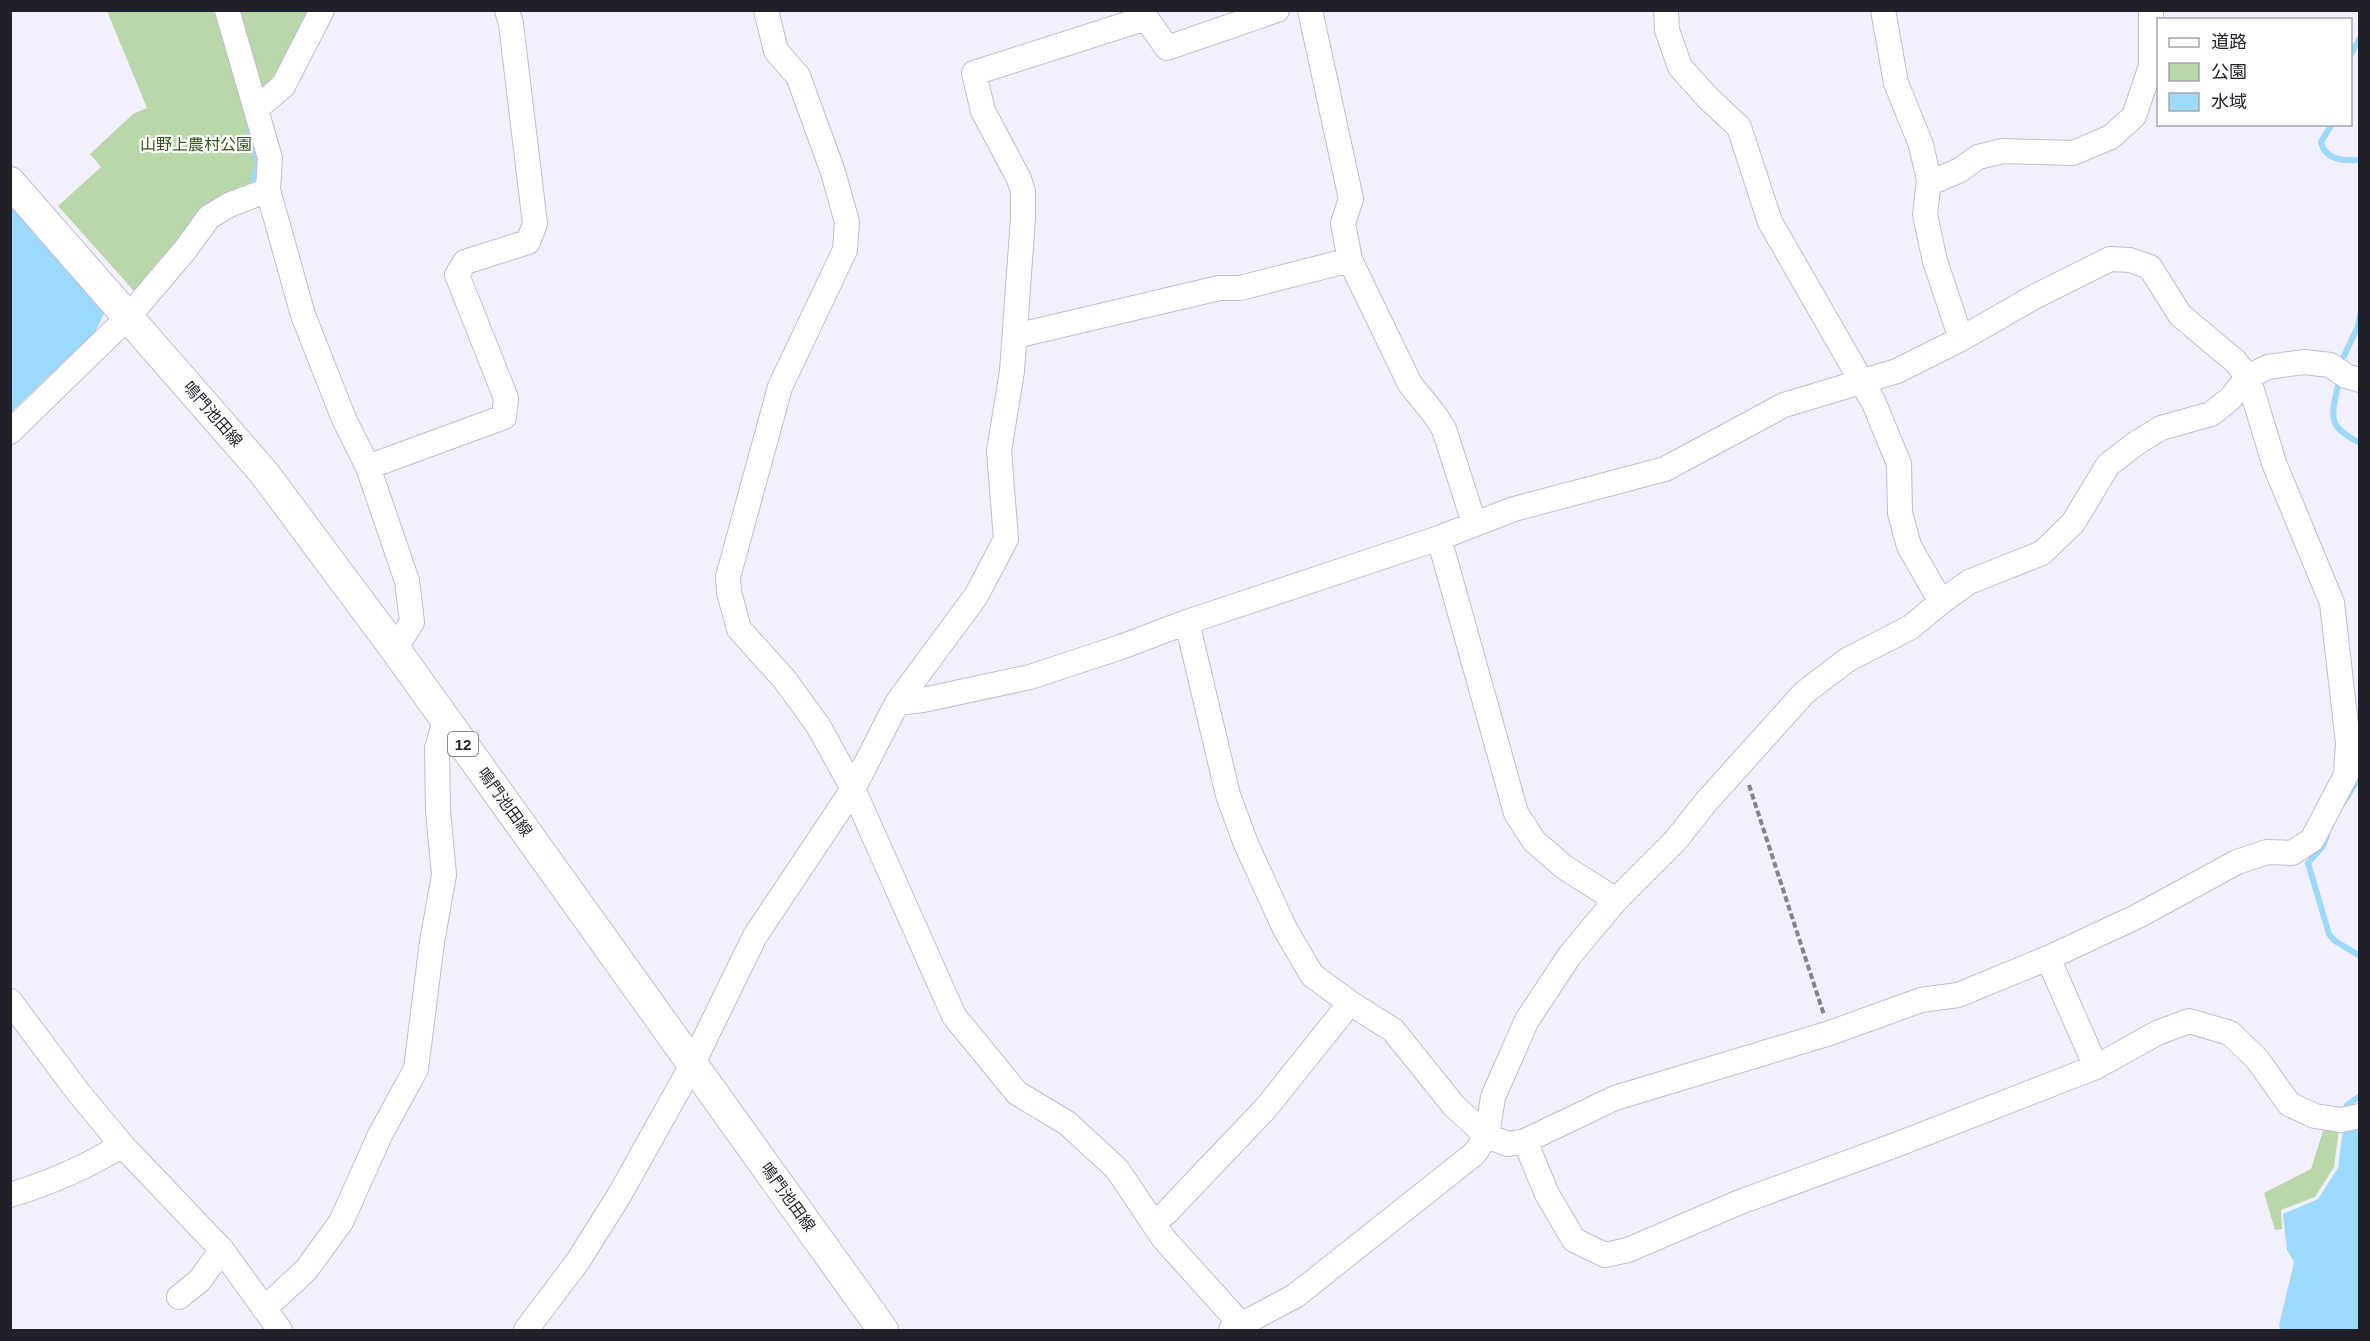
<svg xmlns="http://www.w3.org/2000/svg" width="2370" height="1341" font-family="Helvetica,'Noto Sans JP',sans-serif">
  <rect width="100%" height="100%" fill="#f2f0fc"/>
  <!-- green -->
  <path fill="#b9d7a8" d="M110,10L311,11L278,72L246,103L262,164L260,178L180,247L134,291L58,206L101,167L90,154L133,114L147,108L107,11Z
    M2339,1129L2334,1167L2315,1197L2281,1210L2282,1229L2275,1230L2264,1193L2311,1169L2323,1131Z"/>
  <!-- water -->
  <path fill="#9cd9fa" d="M10,202L106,310L94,334L11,412Z
    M2359,1126V1330H2281L2279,1326L2294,1262L2287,1250L2283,1214L2318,1199L2338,1168L2343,1130Z"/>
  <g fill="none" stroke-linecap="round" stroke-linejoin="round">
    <!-- stream -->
    <path stroke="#9cd9fa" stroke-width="6" d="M2350,56L2360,38
      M2332,124L2321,142C2325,160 2343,161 2360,160
      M249,127L258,164L253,179
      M2344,356L2358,326L2360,315
      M2338,385C2331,418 2327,426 2360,443
      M2342,805L2360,776
      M2327,836L2323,846L2308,863L2329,934L2335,941L2360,956
      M2346,1115L2347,1105L2360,1096"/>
    <defs>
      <path id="minor" d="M227,10L270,158L268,190L303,315L344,419L368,467L407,581L412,622L395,649
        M766,10L776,51L798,76L833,172L847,222L845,250L780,387L728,577L729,592L739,629L785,680L819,727L853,789L954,1016L1017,1093L1067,1123L1117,1169L1164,1239L1246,1330
        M1310,10L1351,199L1343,223L1350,260L1410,384L1435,415L1444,429L1474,523
        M1666,10L1667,30L1680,67L1709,99L1739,127L1770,222L1874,403L1899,464L1900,513L1909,546L1941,602
        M1883,10L1896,83L1921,145L1929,180L1925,215L1935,261L1961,339
        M257,108L283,86L322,10
        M1929,180H1937L1960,170L1978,157L2003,151L2073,153L2111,137L2134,116L2151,66V10
        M1015,336L1219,288H1240L1350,260
        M10,432L128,317L185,250L209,217L229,205L268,190
        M368,467L504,417L506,398L457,275L465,262L528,242L535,224L511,24L507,10
        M1439,538L1516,813L1534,841L1564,867L1616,900
        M897,703L923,700L1030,677L1121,647L1187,622L1439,538L1514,509L1665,469L1784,405L1897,371L1961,339L2034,297L2110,259L2130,260L2150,267L2180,315L2235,361L2248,377L2274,463L2332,603L2348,743L2346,775L2312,840L2292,853L2267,852L2237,862L2138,916L2048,958L1958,995L1921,1000L1830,1033L1615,1098L1525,1141L1508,1144L1487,1136L1454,1106L1393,1030L1350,1003L1312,975L1285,929L1246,844L1228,795L1187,622
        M2048,958L2096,1067
        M10,1001L78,1092L122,1145L222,1250L280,1330
        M1525,1141L1547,1194L1574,1240L1605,1255L1628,1250L1740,1202L1893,1146L2096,1067L2157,1033L2189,1021L2230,1033L2257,1059L2289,1104L2315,1116L2341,1120L2360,1116
        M10,1195C50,1183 87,1167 122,1145
        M1153,1222L1166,1213L1266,1108L1350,1003
        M179,1297L199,1281L222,1250
        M264,1309L306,1270L341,1222L380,1135L416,1069L432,942L444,875L438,811L437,749L445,720
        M526,1330L578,1261L620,1194L692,1065L755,936L853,789L897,703L976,596L1006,539L999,451L1012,371L1023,218V192L1019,179L983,111L974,73L1146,18L1167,48L1277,10
        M1231,1330L1295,1296L1474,1154L1487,1136L1493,1097L1527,1020L1570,955L1616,900L1676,840L1706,802L1804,693L1847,660L1911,627L1941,602L1969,582L2042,553L2073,523L2108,465L2135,444L2161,428L2211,414L2230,399L2248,377L2268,367L2304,362L2330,365L2346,376L2360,380"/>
      <path id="major" d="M10,182L264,473L395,649L883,1330"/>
    </defs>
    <!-- minor casing -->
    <use href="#minor" stroke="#c1bbd7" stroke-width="26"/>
    <!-- major casing -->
    <use href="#major" stroke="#c1bbd7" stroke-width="32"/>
    <!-- path -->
    <path stroke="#84828d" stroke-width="4" stroke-dasharray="6 3" stroke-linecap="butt" d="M1749,785L1824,1015"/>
    <!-- minor -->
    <use href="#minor" stroke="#fff" stroke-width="24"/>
    <!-- major -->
    <use href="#major" stroke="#fff" stroke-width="30"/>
  </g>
  <g text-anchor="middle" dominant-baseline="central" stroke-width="4.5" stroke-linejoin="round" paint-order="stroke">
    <!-- shield labels -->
    <rect fill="#fff" stroke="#64626a" stroke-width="1.5" x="448" y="732" width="30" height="24" rx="4.5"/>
    <g font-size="15" font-weight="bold" fill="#211f2a">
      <text x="463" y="744">12</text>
    </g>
    <!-- park labels -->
    <g font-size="16" fill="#345818" stroke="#fff">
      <text x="196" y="144">山野上農村公園</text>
    </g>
    <!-- street labels -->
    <g font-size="16" fill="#211f2a" stroke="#fff">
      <text transform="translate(213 414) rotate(49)">鳴門池田線</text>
      <text transform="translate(505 802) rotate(54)">鳴門池田線</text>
      <text transform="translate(788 1197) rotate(54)">鳴門池田線</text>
    </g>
  </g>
  <!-- border -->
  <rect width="2370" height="1341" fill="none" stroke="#211f2a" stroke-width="24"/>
  <!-- legend -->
  <rect x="2157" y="18" width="195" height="108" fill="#ffffff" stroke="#a6a5aa" stroke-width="1.5"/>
  <rect x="2169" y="38" width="30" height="9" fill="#ffffff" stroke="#a6a5aa" stroke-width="1.5"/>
  <text x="2211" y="48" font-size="18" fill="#211f2a">道路</text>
  <rect x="2169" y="63" width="30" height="18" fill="#b9d7a8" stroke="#a6a5aa" stroke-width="1.5"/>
  <text x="2211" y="78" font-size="18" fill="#211f2a">公園</text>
  <rect x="2169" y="93" width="30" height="18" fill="#9cd9fa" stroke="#a6a5aa" stroke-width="1.5"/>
  <text x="2211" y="108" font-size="18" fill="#211f2a">水域</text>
</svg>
